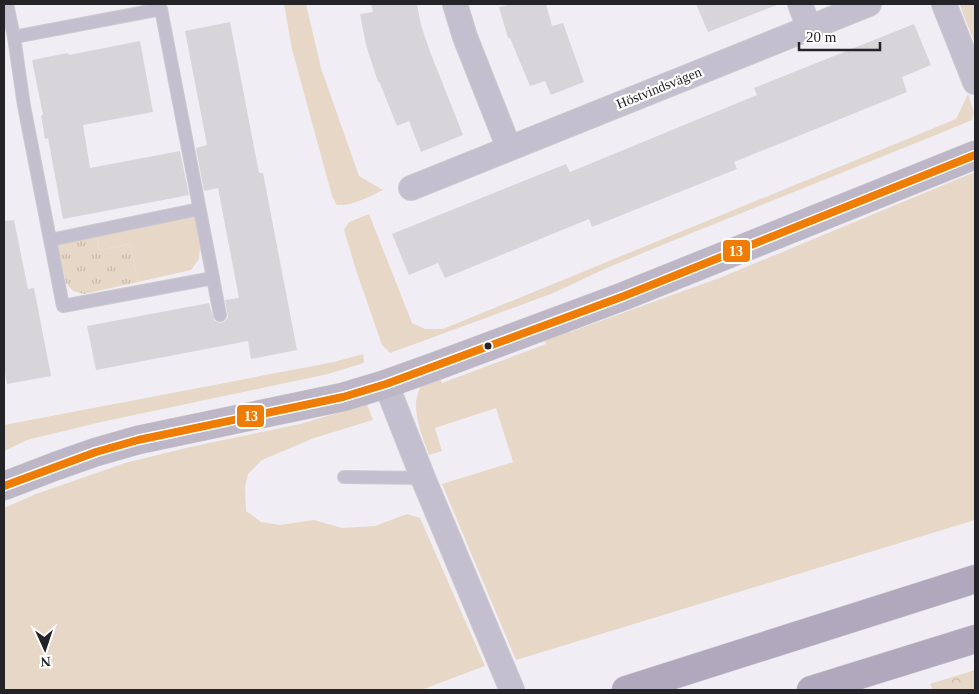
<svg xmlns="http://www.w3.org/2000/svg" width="979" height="694" font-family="Georgia,serif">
  <defs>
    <pattern id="forest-crowns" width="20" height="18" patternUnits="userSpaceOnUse" patternTransform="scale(1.25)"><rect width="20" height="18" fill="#e7d7c6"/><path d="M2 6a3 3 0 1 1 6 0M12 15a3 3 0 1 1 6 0" fill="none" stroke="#c6b8aa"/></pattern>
    <pattern id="park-tufts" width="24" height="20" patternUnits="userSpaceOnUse" patternTransform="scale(1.25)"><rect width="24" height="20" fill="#e7d7c6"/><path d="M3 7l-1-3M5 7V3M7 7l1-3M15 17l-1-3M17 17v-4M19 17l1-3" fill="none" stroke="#c6b8aa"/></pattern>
  </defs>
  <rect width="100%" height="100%" fill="#f0eef4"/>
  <!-- grass -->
  <path fill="#e7d7c6" d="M284,4H306L321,68L359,176L383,190C368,197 353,206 337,205L332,196L292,49Z
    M960,4H975V44L962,11Z
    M968,94L974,112L972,120L936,135L672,241L609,267L551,294L390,353L382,345L356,270L344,230L349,222L369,214L412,323L425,329H443L956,119Z
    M975,172V520L516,660L442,484L513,462L496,408L435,428L442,451L429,455C422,435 408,405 422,385C425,381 433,377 438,374L442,383L546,344L543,334L553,331L570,332L722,277Z
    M194,215L200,248L199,259L191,270L138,282L130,244L99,250L96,235Z
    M363,354L364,363L328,374L101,422L27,440L4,451V425L334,362Z
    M367,404L373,420L314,438L262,460L248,474L245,487L246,511L261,522L280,525L314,520L342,528L375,526L407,514L420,518L485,666L421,690H4V508L36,494L125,463L190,447L300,424Z"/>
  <!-- forest -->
  <path fill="url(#forest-crowns)" d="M975,670V690H933L930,684Z"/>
  <!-- park -->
  <path fill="url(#park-tufts)" d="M96,235L99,250L130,244L138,282L84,294L73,291L66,283L57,242Z"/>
  <!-- building -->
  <path fill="#d7d5da" d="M371,4H417L421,25L429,49L463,135L421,152L409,121L397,126L379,81L378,82L366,45L360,14L373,12Z
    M512,4H546L552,26L563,23L584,82L551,95L545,81L530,86L510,38H508L499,7Z
    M696,4H777V5L708,32Z
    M230,22L259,173H263L297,350L251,359L248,341L96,370L87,326L209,303L214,320L217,322L221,323L225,321L228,317L225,300L239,298L218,188L204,191L196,148L207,145L185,31Z
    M914,24L931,65L902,77L907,92L734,162L737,169L592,227L589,219L445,278L438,263L409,275L392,234L566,164L570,172L757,95L754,88Z
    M140,41L153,112L83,125L90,168L180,151L189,195L63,219L48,138L45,139L41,115H43L32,60L68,53L69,55Z
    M14,220L28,289L34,288L51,376L7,384L4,367V221Z"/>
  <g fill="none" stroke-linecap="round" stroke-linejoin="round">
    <defs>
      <path id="lane" d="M7,4L14,37L24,106L63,306L213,278L161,9L14,37
        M50,240L199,209
        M213,278L220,315
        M344,477L423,478"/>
      <path id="street" d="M455,4L465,37L509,148
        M800,4L809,28
        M944,4L975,82
        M411,188L869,4
        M386,384L423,478L512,690"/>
      <path id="secondary" d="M4,486L56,466L96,452L138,440L343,397L386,384L439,365L624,296L975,155"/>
      <path id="highway" d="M626,690L975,579
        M811,690L975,639"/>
    </defs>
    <!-- lane casing -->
    <use href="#lane" stroke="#cbcace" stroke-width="14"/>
    <!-- street casing -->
    <use href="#street" stroke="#cbcace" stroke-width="26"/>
    <!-- secondary casing -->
    <use href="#secondary" stroke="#cbcace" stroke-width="29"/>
    <!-- highway casing -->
    <use href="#highway" stroke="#cbcace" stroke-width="29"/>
    <!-- lane -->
    <use href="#lane" stroke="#c4bfce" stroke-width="12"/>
    <!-- street -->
    <use href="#street" stroke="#c4bfce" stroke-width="24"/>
    <!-- secondary -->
    <use href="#secondary" stroke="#bcb6c7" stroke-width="28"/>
    <!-- highway -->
    <use href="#highway" stroke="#b0a9bd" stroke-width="28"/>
    <defs>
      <path id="bus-1" d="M4,486L96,452L138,440L343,397L386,384L624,296L975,155"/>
    </defs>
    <!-- bus-1 casing -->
    <use href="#bus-1" stroke="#fff" stroke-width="11"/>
    <!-- bus-1 -->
    <use href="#bus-1" stroke="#ef7c04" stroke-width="8"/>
  </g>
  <!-- markers -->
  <circle fill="#242327" stroke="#fff" stroke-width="2" cx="488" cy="346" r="4.5"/>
  <g text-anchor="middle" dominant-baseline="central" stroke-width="4.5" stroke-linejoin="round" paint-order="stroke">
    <!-- street labels -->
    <g font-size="14" fill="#242327" stroke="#fff">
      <text transform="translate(659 88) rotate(-22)">Höstvindsvägen</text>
    </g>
  </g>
  <g stroke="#fff" stroke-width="2">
    <rect x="722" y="239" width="29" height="24" rx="5" fill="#ef7c04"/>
    <rect x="236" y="404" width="29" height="24" rx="5" fill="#ef7c04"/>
  </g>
  <g font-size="14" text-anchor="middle" font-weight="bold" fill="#fff">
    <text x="736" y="256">13</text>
    <text x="251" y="421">13</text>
  </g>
  <!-- border -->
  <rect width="979" height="694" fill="none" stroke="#242327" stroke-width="10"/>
  <!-- north arrow -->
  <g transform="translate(45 649) rotate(177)" stroke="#ffffff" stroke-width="4" paint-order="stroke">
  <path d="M0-4L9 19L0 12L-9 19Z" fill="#242327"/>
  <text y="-8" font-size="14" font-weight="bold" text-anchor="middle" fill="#242327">N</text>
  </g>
  <!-- scale -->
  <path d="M799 42v8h81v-8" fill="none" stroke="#242327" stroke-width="2.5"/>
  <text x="806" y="42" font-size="15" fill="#242327" stroke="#ffffff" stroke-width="4" paint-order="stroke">20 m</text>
</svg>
